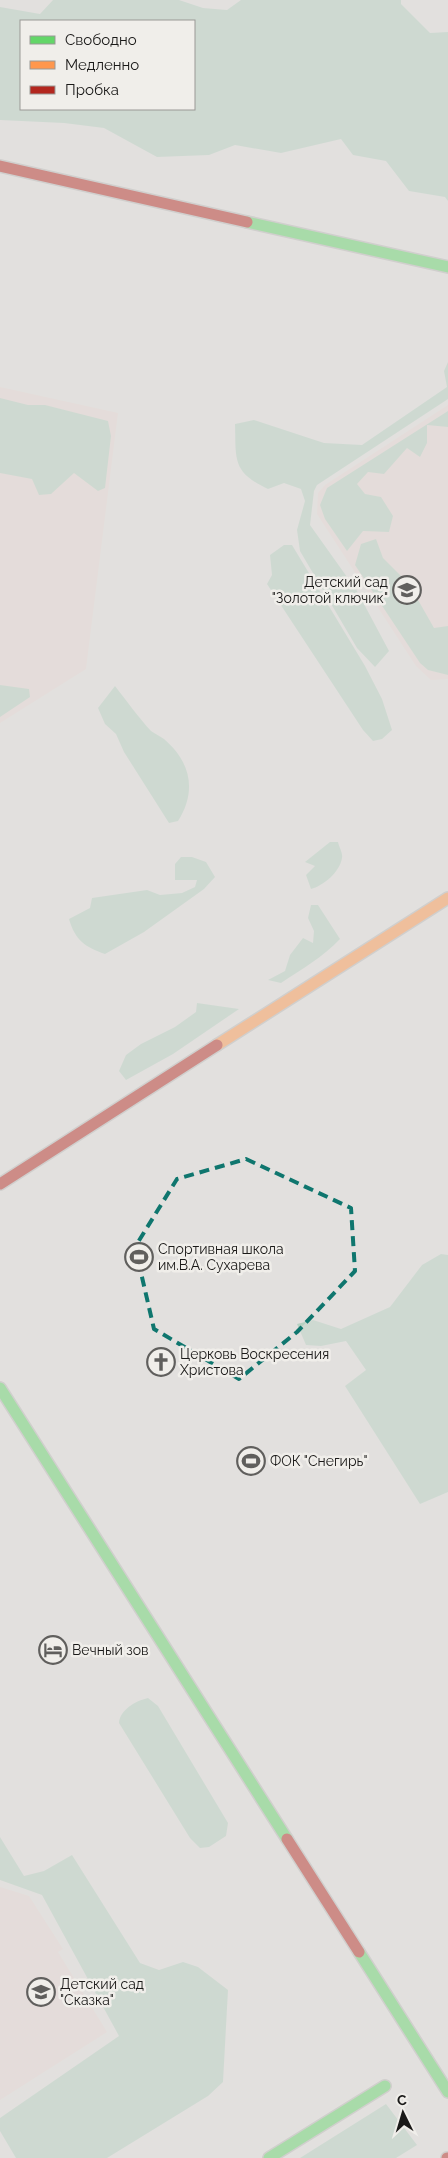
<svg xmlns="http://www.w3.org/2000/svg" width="448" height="2158" font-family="Raleway,sans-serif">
  <rect width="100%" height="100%" fill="#e2e0de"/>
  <!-- education -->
  <path fill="#e7d8d4" d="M0,387L118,413L86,669L0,723Z
    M448,405V679L431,680L416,666L317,514L318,493L325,485Z
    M0,1887L29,1896L63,1949L58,1952L107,2032L0,2100Z"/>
  <!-- green -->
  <path fill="#b7d1c2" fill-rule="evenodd" d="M53,0H179L203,8L227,10L241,0H401V4L430,33L448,32V201L445,197L409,191L386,161L353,155L341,139L281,153L235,145L209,155L157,157L104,128L64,123L0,120V7L40,14ZM21,21H194V109H21Z
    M448,362V399L317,485L314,491L310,525L357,591L389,651L375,667L357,648L300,551L297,530L305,501L301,489L284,483L268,489C232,472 236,460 235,424L254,420L324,443L362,445L447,387L444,371Z
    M0,398L28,405H45L108,421L111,436L105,488L98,491L74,473L51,494L39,495L32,479L0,473Z
    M448,411V427L427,425V443L420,457L407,448L384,474L368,472L357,484L365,494L381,497L393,516L389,532L363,531L347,551L325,519L320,505L327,488Z
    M376,539L383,558L409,584L434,628L448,626V675L428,670L420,663L355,565L361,544Z
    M284,545H292L365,666L382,699L392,730L382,739L373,741L363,730L267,584L272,575L270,555Z
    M0,685L29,689L30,697L0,717Z
    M115,686C125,699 140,719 151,731C155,734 160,736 164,739C191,762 197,791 178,821L169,823L124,752L116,734L105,724L98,708Z
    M330,842H338C339,847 343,853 342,858C340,872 323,886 311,889L306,875L315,866L305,862Z
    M181,857H192L206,862L215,877L204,889L144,932L105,954C85,947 75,940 69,919L90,908L92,898L147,890L160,895L182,893L195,887L197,880H175V864Z
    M311,905H318L340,939C323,957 302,969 281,983L268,980L285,971L290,955L303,938L313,943L314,931L308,918Z
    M197,1003L239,1009L173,1054L126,1080L119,1071L126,1055L141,1044L175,1027L196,1012Z
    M441,1254L448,1255V1492L420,1504L345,1386L366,1370L346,1341L321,1346L306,1345L297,1324L313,1320L341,1329L390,1307L422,1265Z
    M148,1698L158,1706L228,1823L226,1836L209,1847L200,1848L190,1838L119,1723C120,1710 135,1701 148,1698Z
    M0,1837L24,1876L44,1871L72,1855L140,1963L159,1970L183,1962L198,1967L228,1990L223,2082L208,2096L107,2158H16L0,2131V2118L119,2036L42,1895L0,1880Z
    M386,2104L417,2145L396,2158H300Z"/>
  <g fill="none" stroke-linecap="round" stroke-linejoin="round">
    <defs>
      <path id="fast" d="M247,222L448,267
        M0,1388L287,1839
        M359,1952L448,2092
        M269,2158L385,2086"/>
      <path id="slow" d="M217,1045L448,898"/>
      <path id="jam" d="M0,166L247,222
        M0,1184L217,1045
        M287,1839L359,1952
        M447,2158H448"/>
    </defs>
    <!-- fast casing -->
    <use href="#fast" stroke="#bbbab8" stroke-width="14"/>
    <!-- slow casing -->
    <use href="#slow" stroke="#bbbab8" stroke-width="14"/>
    <!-- jam casing -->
    <use href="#jam" stroke="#bbbab8" stroke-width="14"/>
    <!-- fast -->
    <use href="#fast" stroke="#63d668" stroke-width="11"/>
    <!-- slow -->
    <use href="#slow" stroke="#ff974d" stroke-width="11"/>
    <!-- jam -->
    <use href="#jam" stroke="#b3261e" stroke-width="11"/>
  </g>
  <!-- marked area -->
  <path d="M0 0H448V2158H0ZM246,1159L351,1208L355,1271L297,1332L239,1379L154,1329L135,1247L177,1179Z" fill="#e2e0de" fill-opacity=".55" fill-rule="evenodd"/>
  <path fill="none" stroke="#0f766e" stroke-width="4" stroke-dasharray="10 6" stroke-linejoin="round" d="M246,1159L351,1208L355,1271L297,1332L239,1379L154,1329L135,1247L177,1179Z"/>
  <!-- icons -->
  <defs>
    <symbol id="school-ring" viewBox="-11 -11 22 22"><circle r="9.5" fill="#f0eeea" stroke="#605f5d" stroke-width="1.5"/><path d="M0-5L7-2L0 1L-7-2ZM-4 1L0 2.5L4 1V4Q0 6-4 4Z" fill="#605f5d"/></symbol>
    <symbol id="stadium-ring" viewBox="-11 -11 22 22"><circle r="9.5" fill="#f0eeea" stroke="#605f5d" stroke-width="1.5"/><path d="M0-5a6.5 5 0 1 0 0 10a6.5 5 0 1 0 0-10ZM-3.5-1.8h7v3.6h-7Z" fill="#605f5d"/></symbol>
    <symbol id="church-ring" viewBox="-11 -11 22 22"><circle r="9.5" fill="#f0eeea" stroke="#605f5d" stroke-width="1.5"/><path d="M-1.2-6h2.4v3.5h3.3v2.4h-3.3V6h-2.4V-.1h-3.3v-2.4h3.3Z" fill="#605f5d"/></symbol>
    <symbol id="hotel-ring" viewBox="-11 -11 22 22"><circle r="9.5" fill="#f0eeea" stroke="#605f5d" stroke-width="1.5"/><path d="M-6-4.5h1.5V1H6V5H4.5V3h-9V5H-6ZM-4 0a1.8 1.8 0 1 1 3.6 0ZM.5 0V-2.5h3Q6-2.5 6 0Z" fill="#605f5d"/></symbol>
  </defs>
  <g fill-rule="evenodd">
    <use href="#school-ring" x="391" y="574" width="32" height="32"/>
    <use href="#stadium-ring" x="123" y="1241" width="32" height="32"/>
    <use href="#church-ring" x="145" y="1346" width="32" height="32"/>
    <use href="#stadium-ring" x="235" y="1445" width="32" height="32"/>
    <use href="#hotel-ring" x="37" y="1634" width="32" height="32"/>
    <use href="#school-ring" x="25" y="1976" width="32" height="32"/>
  </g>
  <g text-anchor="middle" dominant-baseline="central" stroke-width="5" stroke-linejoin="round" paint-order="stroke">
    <!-- poi labels -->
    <g font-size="14" fill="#1a1918" stroke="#f0eeea" text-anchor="start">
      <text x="388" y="582" text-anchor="end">Детский сад<tspan x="388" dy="16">"Золотой ключик"</tspan></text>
      <text x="158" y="1249">Спортивная школа<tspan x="158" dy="16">им.В.А. Сухарева</tspan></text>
      <text x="180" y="1354">Церковь Воскресения<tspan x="180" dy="16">Христова</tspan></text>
      <text x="270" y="1461">ФОК "Снегирь"</text>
      <text x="72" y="1650">Вечный зов</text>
      <text x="60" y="1984">Детский сад<tspan x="60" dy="16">"Сказка"</tspan></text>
    </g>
  </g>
  <!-- legend -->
  <rect x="20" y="20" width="175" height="90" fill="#f0eeea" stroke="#9a9996"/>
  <rect x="30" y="36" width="25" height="8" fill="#63d668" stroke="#9a9996"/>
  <text x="65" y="45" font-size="15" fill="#1a1918">Свободно</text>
  <rect x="30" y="61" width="25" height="8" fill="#ff974d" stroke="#9a9996"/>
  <text x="65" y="70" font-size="15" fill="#1a1918">Медленно</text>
  <rect x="30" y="86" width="25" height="8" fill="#b3261e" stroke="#9a9996"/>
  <text x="65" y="95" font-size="15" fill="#1a1918">Пробка</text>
  <!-- north arrow -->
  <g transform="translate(403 2113) rotate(355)" stroke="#f0eeea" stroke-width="4" paint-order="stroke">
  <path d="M0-4L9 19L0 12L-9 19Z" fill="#1a1918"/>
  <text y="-8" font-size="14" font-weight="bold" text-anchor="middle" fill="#1a1918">С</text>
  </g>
</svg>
